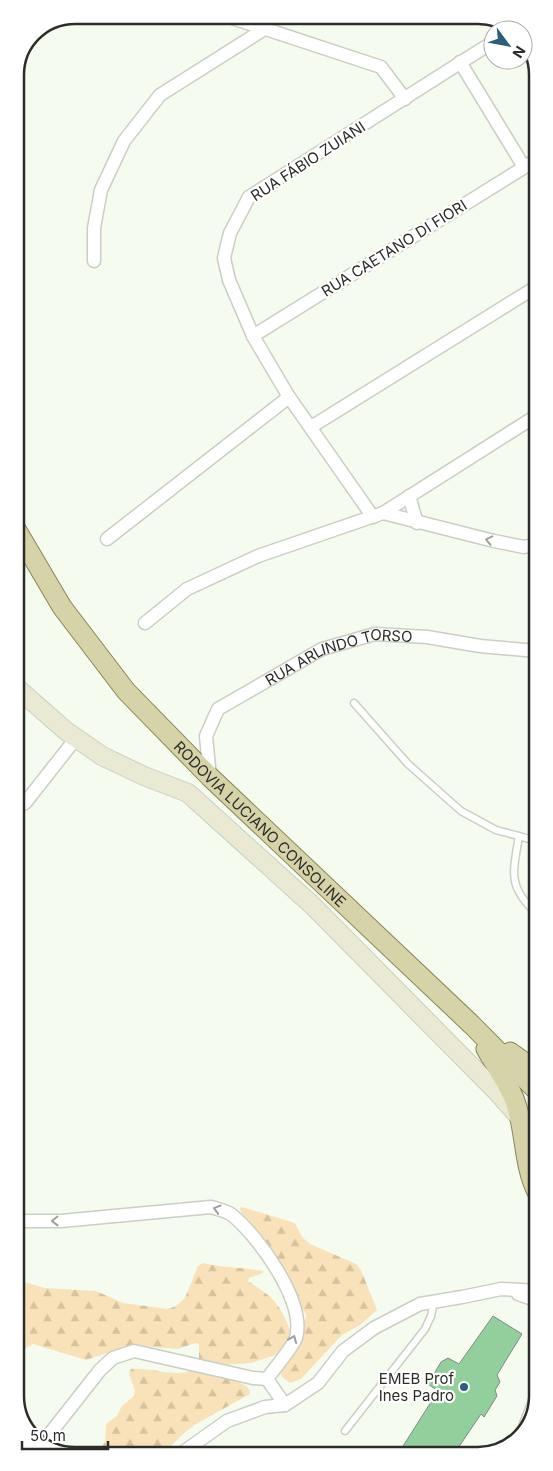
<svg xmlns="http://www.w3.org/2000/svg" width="553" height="1471" font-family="Inter,sans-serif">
  <defs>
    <pattern id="forest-firs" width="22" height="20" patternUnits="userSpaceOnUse" patternTransform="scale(1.25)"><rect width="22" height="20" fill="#f9e2b9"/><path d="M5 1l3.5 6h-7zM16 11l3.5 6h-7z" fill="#d6c29f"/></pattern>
  </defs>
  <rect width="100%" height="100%" fill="#f6fbf0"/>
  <!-- forest -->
  <path fill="url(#forest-firs)" d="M242,1207L295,1223L302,1237L310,1244L356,1264L361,1270L377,1310L360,1325L342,1335L301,1379L290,1383L281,1376L282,1363L276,1355L251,1363L222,1365L224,1375L246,1386L250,1391V1394L196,1424L184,1433L162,1455L85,1456L87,1453L99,1451L105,1442L106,1424L117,1416L122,1406L134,1396L135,1390L129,1374L131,1369C150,1367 173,1377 190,1371C193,1370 197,1366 199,1363V1344L195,1343L178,1349L131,1345L86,1360L33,1344L17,1353V1280L45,1288L96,1291L123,1303L168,1309L176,1306L185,1298L198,1266L203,1263C223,1268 242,1267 263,1271V1273L249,1278L248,1281C274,1298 279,1302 291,1332L296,1333L306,1318V1314L293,1298L264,1238L241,1212L240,1208Z"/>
  <!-- building -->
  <path fill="#93cf9d" stroke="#818b83" d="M493,1316L522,1334L497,1375L500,1382L495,1390L497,1396L484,1417L481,1414L454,1454H398L438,1391L428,1384L441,1362L448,1358L459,1364Z"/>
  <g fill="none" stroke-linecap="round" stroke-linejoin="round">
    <defs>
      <path id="lane" d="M354,703L408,764L461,811L496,830L537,841
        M519,836C513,873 507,886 537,914
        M345,1431L425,1329L431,1316L434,1302"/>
      <g id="street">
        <path d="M223,15L381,67L405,99"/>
        <path d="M512,30L515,28"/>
        <path d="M460,62L524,167"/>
        <path d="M94,261V228L101,190L124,141L160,95L266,28"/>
        <path d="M253,336L536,160"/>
        <path d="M289,397L373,517"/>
        <path d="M311,427L536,287"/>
        <path d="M409,496L417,523"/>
        <path d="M383,513L494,541L524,547L537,544"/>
        <path d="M107,539L289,397L253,336L229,280L224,258L230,233L249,197L493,42"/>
        <path d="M145,623L187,589L258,556L383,513L536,416"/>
        <path id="s1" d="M210,777L206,736L218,709L322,649L375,634L427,637L480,646L537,651"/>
        <path d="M16,808L25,803L77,737"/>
        <path d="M17,1221H61L211,1207C218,1209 227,1211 232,1215C259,1237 306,1302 296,1338C292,1348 274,1369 267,1379"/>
        <path d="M518,1294L538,1301"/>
        <path d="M267,1379L285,1405"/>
        <path d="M522,1435L538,1393"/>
        <path d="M41,1445L100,1370L113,1358L134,1351L253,1378L267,1379"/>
        <path d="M179,1455L227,1421L265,1407L285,1405L318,1383L343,1351L374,1328L420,1304L462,1297L501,1289L538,1291"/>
      </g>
      <path id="secondary" d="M16,687L66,731L102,756L144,776L188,793L312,905L497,1092L520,1118"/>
      <g id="primary">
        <path id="s2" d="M16,529L62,607L126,691L210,777L472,1025L538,1092"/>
        <path d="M486,1049C496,1067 510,1084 516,1104C526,1133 523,1165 538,1194"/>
        <path d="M510,1052L537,1071"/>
      </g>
    </defs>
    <!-- lane casing -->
    <use href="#lane" stroke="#cacfc4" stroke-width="9"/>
    <!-- street casing -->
    <use href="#street" stroke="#cacfc4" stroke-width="15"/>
    <!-- secondary casing -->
    <use href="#secondary" stroke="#cacfc4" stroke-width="20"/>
    <!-- primary casing -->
    <use href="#primary" stroke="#888557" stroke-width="21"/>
    <!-- lane -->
    <use href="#lane" stroke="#fff" stroke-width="6"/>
    <!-- street -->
    <use href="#street" stroke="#fff" stroke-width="12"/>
    <!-- secondary -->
    <use href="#secondary" stroke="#eae9d4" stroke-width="18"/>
    <!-- primary -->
    <use href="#primary" stroke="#d6d3a9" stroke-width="19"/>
  </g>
  <!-- one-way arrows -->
  <defs><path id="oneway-chevron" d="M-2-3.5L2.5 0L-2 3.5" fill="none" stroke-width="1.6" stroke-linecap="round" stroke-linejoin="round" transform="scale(1.25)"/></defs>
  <g stroke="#a0a09f">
    <use href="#oneway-chevron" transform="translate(489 540) rotate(-167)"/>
    <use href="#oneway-chevron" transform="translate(217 1209) rotate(-164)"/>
    <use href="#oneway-chevron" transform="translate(55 1221) rotate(179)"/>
    <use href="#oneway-chevron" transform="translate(293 1339) rotate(-68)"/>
  </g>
  <!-- markers -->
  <circle fill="#2d5d7b" stroke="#fff" stroke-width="2" cx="464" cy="1387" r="5"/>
  <g text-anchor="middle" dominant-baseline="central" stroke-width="4.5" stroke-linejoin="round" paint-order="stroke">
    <!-- street labels -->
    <g font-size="15" fill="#2c2d29" stroke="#fff">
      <text transform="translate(308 161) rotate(-33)">RUA FÁBIO ZUIANI</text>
      <text transform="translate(394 248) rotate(-32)">RUA CAETANO DI FIORI</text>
      <text stroke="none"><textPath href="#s1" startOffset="205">RUA ARLINDO TORSO</textPath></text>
      <text stroke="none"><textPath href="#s2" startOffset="385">RODOVIA LUCIANO CONSOLINE</textPath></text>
    </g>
    <!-- poi labels -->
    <g font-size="15" fill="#2c2d29" stroke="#fff" text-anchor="end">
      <text x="454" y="1378">EMEB Prof<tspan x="454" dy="17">Ines Padro</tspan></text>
    </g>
  </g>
  <!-- crop -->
  <path d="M0 0H553V1471H0ZM75 24H478A51 51 0 0 1 529 75V1396A51 51 0 0 1 478 1447H75A51 51 0 0 1 24 1396V75A51 51 0 0 1 75 24Z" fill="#fff" fill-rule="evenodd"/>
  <path fill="none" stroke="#2c2d29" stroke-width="2.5" d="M75 24H478A51 51 0 0 1 529 75V1396A51 51 0 0 1 478 1447H75A51 51 0 0 1 24 1396V75A51 51 0 0 1 75 24Z"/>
  <!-- north arrow -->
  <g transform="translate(508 45) rotate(122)"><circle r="24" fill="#ffffff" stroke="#ababa9"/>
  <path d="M0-4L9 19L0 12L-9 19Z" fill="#2d5d7b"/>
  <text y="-8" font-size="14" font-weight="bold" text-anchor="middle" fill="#2c2d29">N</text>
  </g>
  <!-- scale -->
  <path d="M22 1441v8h86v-8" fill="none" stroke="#2c2d29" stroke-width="2.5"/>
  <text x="30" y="1441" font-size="15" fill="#2c2d29" stroke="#ffffff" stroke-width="4" paint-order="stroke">50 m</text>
</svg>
